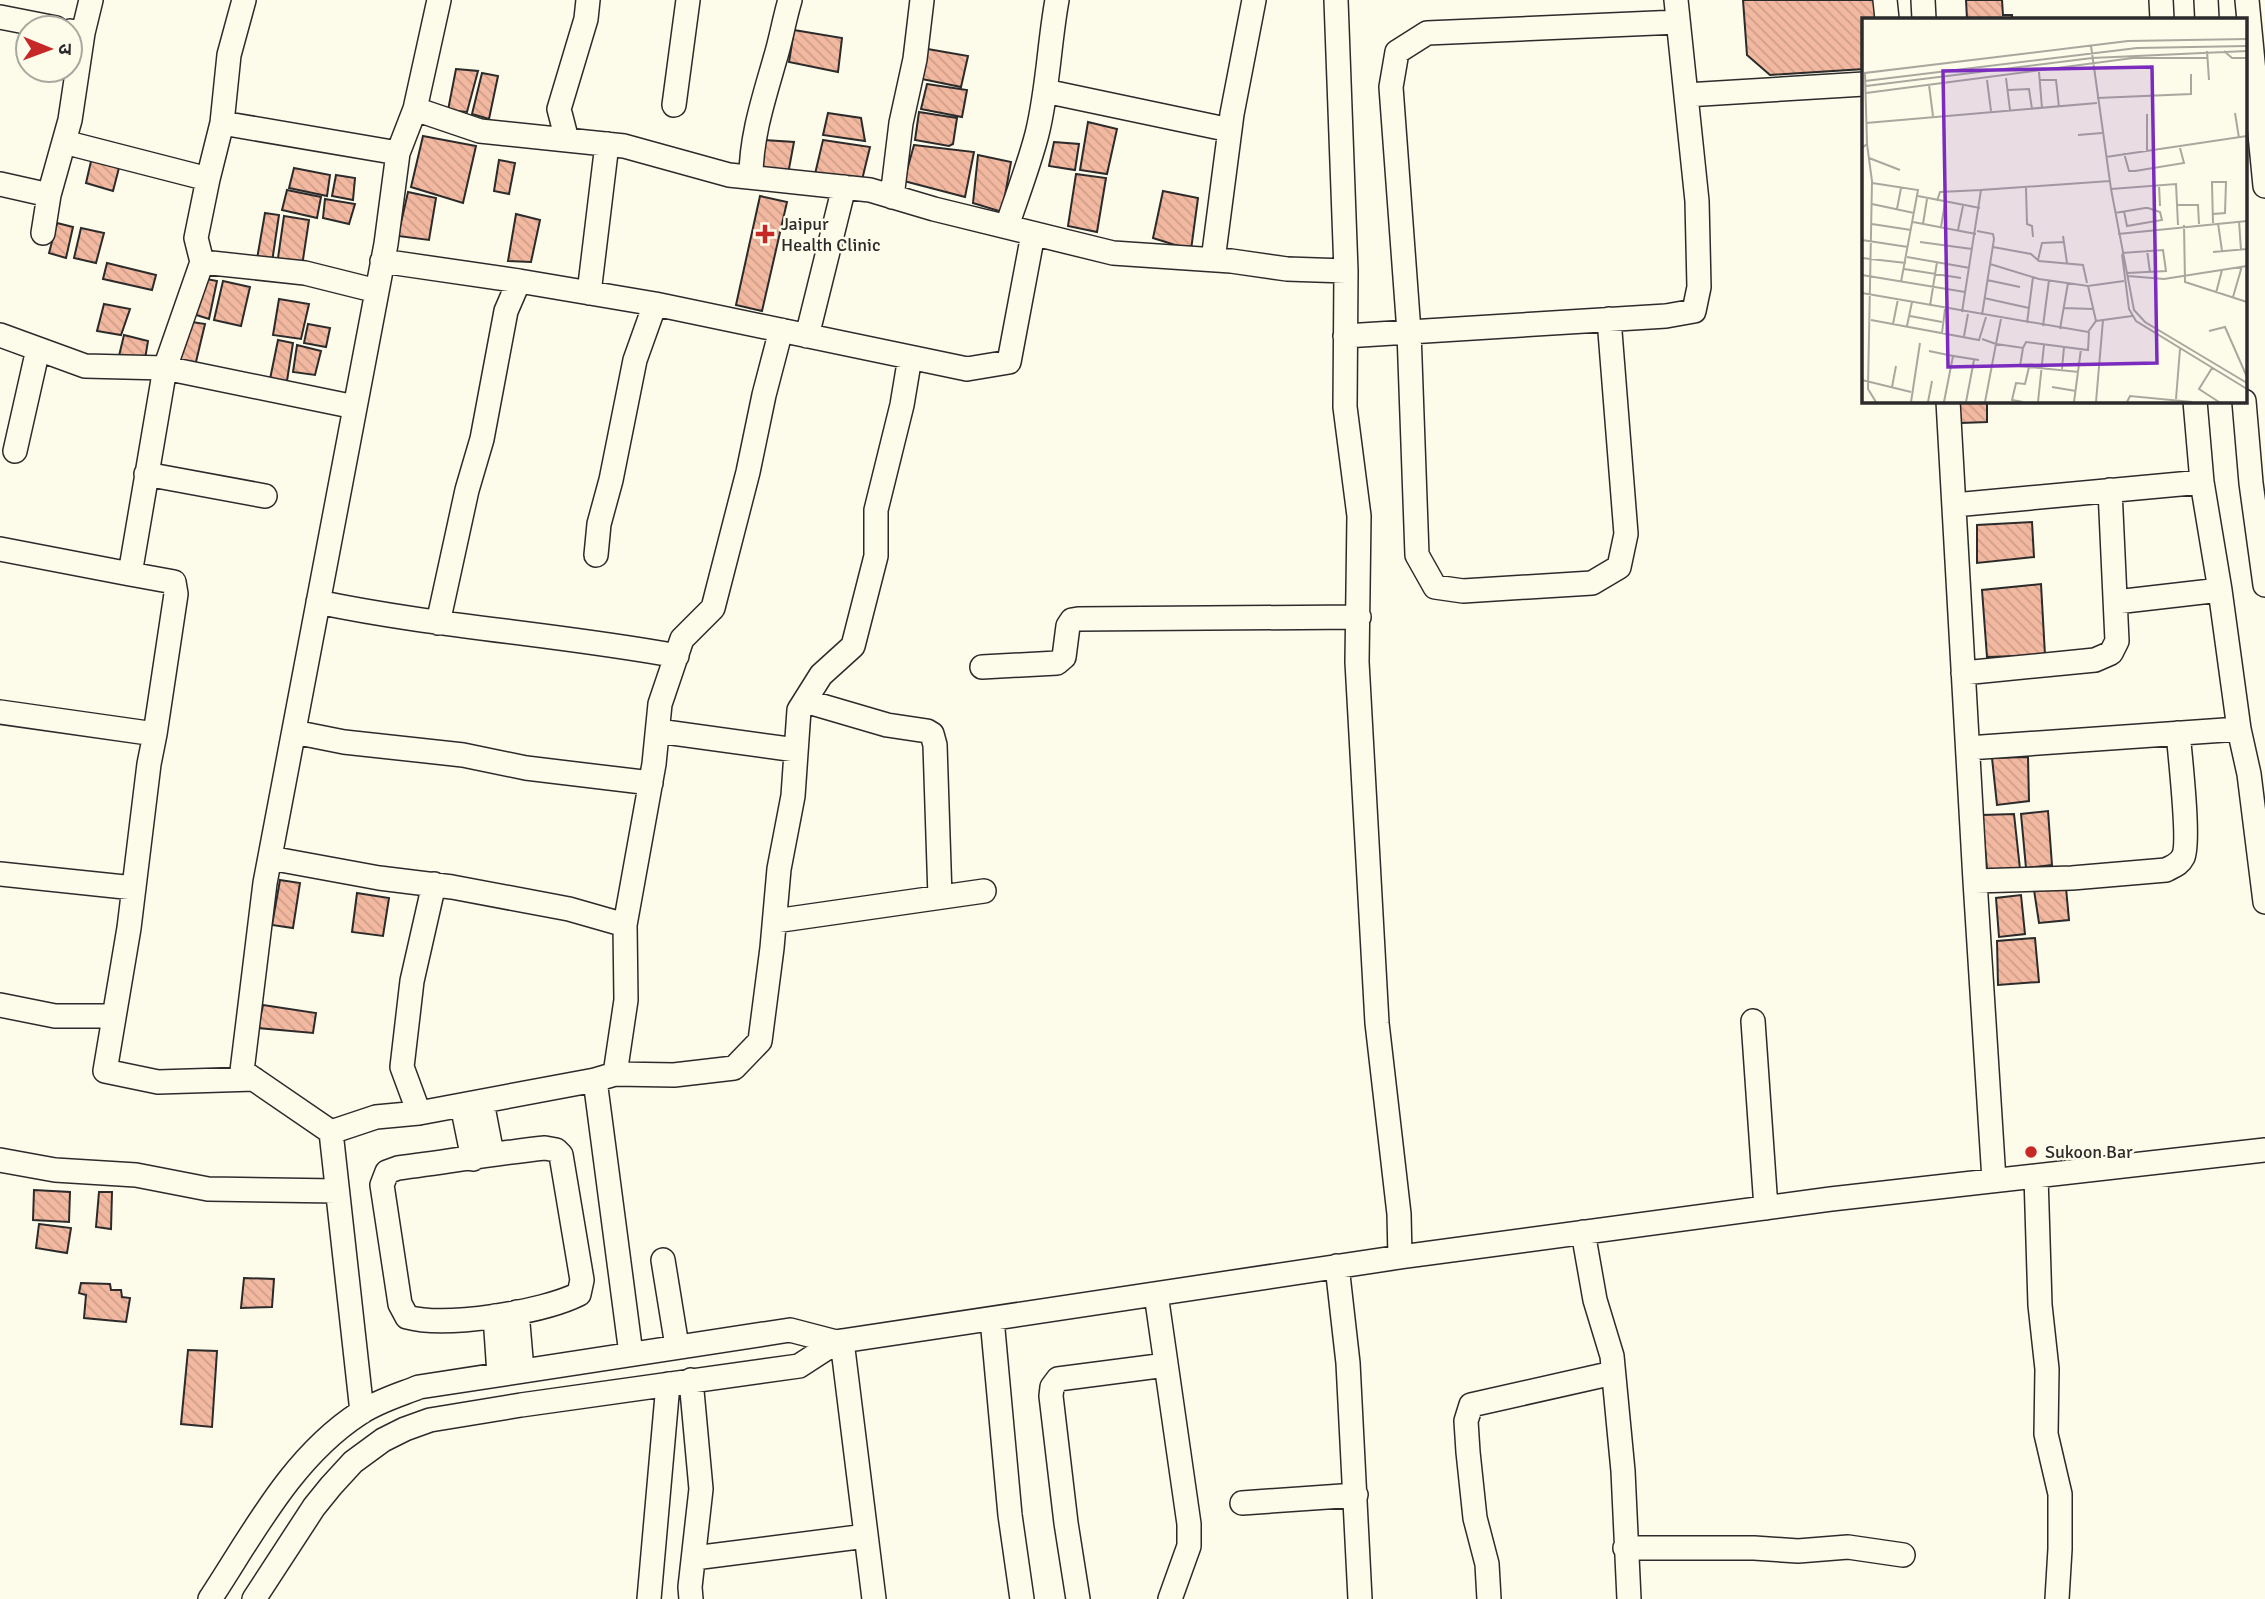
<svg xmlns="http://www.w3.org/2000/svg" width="2265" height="1599" font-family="Signika,'Noto Sans Devanagari',sans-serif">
  <defs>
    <pattern id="building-back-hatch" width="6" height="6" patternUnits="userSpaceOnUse" patternTransform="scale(1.75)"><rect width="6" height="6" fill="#f2b8a0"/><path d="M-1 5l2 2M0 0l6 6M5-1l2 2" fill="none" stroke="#d09e8a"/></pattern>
  </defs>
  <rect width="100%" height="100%" fill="#fdfbea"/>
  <!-- building -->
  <path fill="url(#building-back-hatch)" stroke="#2b2b2b" stroke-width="2" d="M1743,0H1879L1880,19H1864V69L1770,75L1747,55Z
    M1966,0H2002L2003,15H2012V19H1967Z
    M794,30L842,38L838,72L789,62Z
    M922,48L968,56L961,87L917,78Z
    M456,69L478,71L467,112L448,110Z
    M482,73L498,76L489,119L472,114Z
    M927,84L967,90L962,117L921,109Z
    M919,112L957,118L953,144L949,146L915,140Z
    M828,113L861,118L865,141L823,135Z
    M1088,122L1117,129L1107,174L1080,170Z
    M423,136L476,146L463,203L411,187Z
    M764,140L794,142L788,174L760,167Z
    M823,140L870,147L861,184L815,174Z
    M1054,142L1079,144L1075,170L1049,166Z
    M914,145L974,152L965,197L904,181Z
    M978,155L1011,162L1002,212L973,203Z
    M92,157L120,164L113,191L86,183Z
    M499,160L515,163L509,194L494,191Z
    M294,168L330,175L327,196L289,188Z
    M1076,174L1106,178L1097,232L1068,226Z
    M336,175L355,178L353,200L332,196Z
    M287,190L321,197L317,218L282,210Z
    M1163,191L1198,198L1191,250L1153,238Z
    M408,192L436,198L429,240L398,236Z
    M760,196L787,202L762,311L736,305Z
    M325,199L355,204L349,224L323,218Z
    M265,213L279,215L272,262L257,259Z
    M516,214L540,220L531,262L508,261Z
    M284,216L309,220L302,266L277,265Z
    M57,223L73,227L66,258L49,253Z
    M81,228L104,233L96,263L74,258Z
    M107,263L156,275L152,290L103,279Z
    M201,278L217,281L209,319L190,313Z
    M223,281L250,287L241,326L214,320Z
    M279,299L309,304L301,339L273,335Z
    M104,304L130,309L121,335L97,331Z
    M186,321L205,324L195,366L175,362Z
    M308,324L330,328L326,347L304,343Z
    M124,335L148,341L144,365L118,360Z
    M278,340L293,343L286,387L269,384Z
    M297,345L321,351L315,375L293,372Z
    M1959,401H1987V422L1961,423Z
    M2032,522L2034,557L1977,563V525Z
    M2041,584L2045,655L1987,657L1982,590Z
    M2028,757L2029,801L1997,805L1992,758Z
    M2048,811L2052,865L2026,868L2021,814Z
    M2014,814L2020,869H1987L1982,815Z
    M280,880L300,883L293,928L272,925Z
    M2066,888L2069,920L2039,923L2034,890Z
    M357,893L389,898L383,936L352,932Z
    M2021,895L2025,934L1999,937L1996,898Z
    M2035,938L2039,982L1998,985L1997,941Z
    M263,1005L316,1013L313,1033L258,1028Z
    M34,1190L70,1192L69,1222L33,1220Z
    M99,1192H112L111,1229L96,1227Z
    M39,1224L71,1228L67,1253L36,1248Z
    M244,1278L274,1279L272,1307L241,1308Z
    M81,1283L110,1284L111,1290H121L122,1297L130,1298L126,1322L84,1318L86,1295L79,1293Z
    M188,1350L217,1351L212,1427L181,1424Z"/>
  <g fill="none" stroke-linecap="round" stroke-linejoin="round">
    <defs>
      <path id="minor" d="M244,0L229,55L222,123L208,179L196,238L202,262L305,273L377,291
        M1336,0L1346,271
        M1885,0L1887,19
        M1923,0L1924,19
        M2161,0L2162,19
        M2206,0L2207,19
        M2247,0L2265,186
        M0,17L56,28
        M83,33L91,0
        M1045,91L1230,130
        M1686,95L1864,84
        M674,105L688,0
        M415,109L480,131L624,146L729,175L870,190L934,209L1113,253L1231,261L1287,269L1346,271L1345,407L1359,516L1357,662L1377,1023L1399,1214L1400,1257
        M222,123L398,153
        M567,140L559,109L586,19L588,0
        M64,142L208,179
        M751,177C751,136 764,98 775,59C781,40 784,20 790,0
        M0,184L49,195
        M892,197L901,123L915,59L922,0
        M1007,226C1017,196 1029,165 1037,134C1048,90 1049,44 1057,0
        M43,233L49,195L70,120L83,33L70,31
        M1213,260L1232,114L1254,0
        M382,261L519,281L655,304L967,369L1009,362L1033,234
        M589,293L607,144
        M1609,319L1626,534L1619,567L1592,583L1463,591L1435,587L1417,555L1409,332L1391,87L1397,52L1427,33L1678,22
        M0,335L85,366L165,368L202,262
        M807,336L844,187
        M1345,336L1666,316L1694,311L1699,287L1697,201L1676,0
        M1948,401L1975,881L1994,1180
        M2195,401L2202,482L2220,590L2239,729L2249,774L2265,902
        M2244,401L2251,483L2265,585
        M15,451L38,349
        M146,474L265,496
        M1954,505L2202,482
        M0,549L130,574
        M596,555L599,524L611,480L635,360L655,304
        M318,602C437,627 558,634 677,656
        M2116,602L2220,590
        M438,623L467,490L482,439L506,311L519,281
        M982,667L1057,663L1064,657L1068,626L1072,620L1078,619L1359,617
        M1963,673L2095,660L2111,653L2117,641L2110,490
        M805,701L887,725L927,731L932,734L935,745L940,897
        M0,712L155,734
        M658,731L796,750
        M294,732L344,742L463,755L526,768L651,783
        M1968,748L2239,729
        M270,858L379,878L452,887L569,909L625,925
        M0,874L134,888
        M1975,881L2072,878L2166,870C2173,866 2179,865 2183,857C2190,844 2180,754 2178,733
        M775,921L984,891
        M0,1005L55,1016H114
        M1753,1021L1766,1208
        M615,1074L674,1075L734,1068L760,1041L772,948L779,869L793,796L799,710L821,675L853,646L876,556V510L902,405L910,357
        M254,1079L158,1082L105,1071L129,928L149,764L155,734L176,594L174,582L130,574L165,368L355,407
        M482,1102L492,1154
        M462,1105L473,1159
        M419,1113L402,1067L412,981L434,884
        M331,1132L376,1117L419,1113L595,1080
        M545,1148L556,1150L561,1155L582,1280L579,1294C543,1312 446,1328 407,1317L400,1304L382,1185L387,1172L398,1168C447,1162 496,1153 545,1148Z
        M0,1160L55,1170L136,1175L208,1189L337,1191
        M2036,1176L2040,1305L2047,1369L2046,1434L2060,1494V1549L2057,1599
        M1583,1232L1595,1300L1612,1356L1623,1471L1629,1599
        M663,1260L677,1346
        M1337,1266L1348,1363L1360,1599
        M1156,1294L1189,1524V1546L1170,1599
        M517,1312L522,1370
        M495,1316L499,1374
        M992,1319L1010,1515L1022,1599
        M842,1341L874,1599
        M631,1354L595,1080L615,1074L626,1000L625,925L654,764L660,704L682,639L713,608L748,472L764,395L781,330
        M691,1380L701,1489L690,1587L691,1599
        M362,1412L331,1132L242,1071L265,883L386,244L398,153L415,109L439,0
        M1242,1503L1356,1495
        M1625,1548H1754L1798,1551L1848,1547L1903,1555
        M694,1558L866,1536
        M210,1599C254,1532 292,1457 360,1413C378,1401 399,1395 419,1387L790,1330L836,1342
        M254,1599L314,1507L331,1486L353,1462L383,1440L405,1429L430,1420L521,1405L799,1366L836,1342L842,1341L1400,1257L1831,1199L2265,1150
        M649,1599L668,1384
        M1078,1599L1066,1523L1051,1396L1052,1387L1058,1379L1166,1365
        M1489,1599L1487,1564L1475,1518L1468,1452L1466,1421L1471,1405L1613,1373"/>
    </defs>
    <!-- minor casing -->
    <use href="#minor" stroke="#2b2b2b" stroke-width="26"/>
    <!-- minor -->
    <use href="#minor" stroke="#fdfbea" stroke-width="23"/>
  </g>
  <!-- markers -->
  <g fill="#c62828" stroke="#fdfbea" stroke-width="2.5">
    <path d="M761.5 223.5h7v7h7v7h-7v7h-7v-7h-7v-7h7z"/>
    <circle cx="2031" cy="1152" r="7"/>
  </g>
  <g text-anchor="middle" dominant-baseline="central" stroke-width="5" stroke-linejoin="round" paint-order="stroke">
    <!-- poi labels -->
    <g font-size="18" fill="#2b2b2b" stroke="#fdfbea" text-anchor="start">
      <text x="781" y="224">Jaipur<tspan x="781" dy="21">Health Clinic</tspan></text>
      <text x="2045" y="1152">Sukoon Bar</text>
    </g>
  </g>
  <!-- overview -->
  <g transform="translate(1862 18)">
    <rect width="385" height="385" fill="#fdfbea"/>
    <path fill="none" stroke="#a9a89e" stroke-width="2" d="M229,28L249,171L272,292L283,304L385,365M345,33L347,62M362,33L370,40H385M177,54L180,90M144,60L148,92M125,62L129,93M177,62H194L197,89M3,63L275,30L385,28M67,67L71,98M4,68L230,40L385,33M146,72L167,71L170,91M4,75L271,40H346M235,80L329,76V56M373,95L377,120M4,105L235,85M216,117L240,115M5,126L10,163L6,371L14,384M0,130L5,126L3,55L266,23L385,21M285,133V96M262,135L267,153H273L322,145L318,130M244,139L385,118M7,140L38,152M10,165L56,172L39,264M297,167L298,188M164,170L165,206L170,208L171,219M249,171L314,166L316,207M56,178L118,190M75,183L78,174L119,172M10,186L52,195M316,187H336L337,206M35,191L39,170M253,195L283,190H286L298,194L300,202L265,208L262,193M351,196L363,195L364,164H350V166L351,205M377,203L379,232M51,204L114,216M356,205L360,233M10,206L49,212M61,206L65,181M322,207L323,264L385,284M79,209L83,185M96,212L101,188M115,213L131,216L132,221L120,297M256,216L385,203M201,218L205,245M0,222L46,229M58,224L110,231M131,229L169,236L177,243L221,247L225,265M285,232L288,254M351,234L385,231M260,235L301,232L304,253L265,255M260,236L267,291L274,303L385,371M45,239L108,250M0,240L44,245M176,242L180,225L202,224M128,246L177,261L226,268L262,263M42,251L99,260M0,257L103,274M266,258L302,261L385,248M125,262L158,269M226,268L234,303M0,275L226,314L234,303L270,298M354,275L360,252M371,279L380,248M122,280L167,290M68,288L75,244M201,290L231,291M100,294L119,172L248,163M48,298L80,304M139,301L134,326L148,328L161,330L164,324L226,332L227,314M9,302L117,322L124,299M165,305L171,259M31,306L36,281M45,308L50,284M181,308L187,262M198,311L206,265M347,313L363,309L385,359M80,315L83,291M102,318L106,296M120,321L134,326L123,384M161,330L158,348L217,354M67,333L91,338M350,350L337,371L357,384M200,351L202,329M0,362L49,374M30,369L34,348M190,369L214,373M314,381L318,331M49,384L58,325M66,384L70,363M82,384L91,338L117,342M104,384L112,342M161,384L150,382L154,365L163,366L167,349M176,384L182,327M212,384L219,331M234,384L241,302M265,384L268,378L330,384"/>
    <path fill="#7b2cbf" fill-opacity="0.15" stroke="#7b2cbf" stroke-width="3.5" d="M290,49L295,345L86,349L81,53Z"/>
    <rect width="385" height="385" fill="none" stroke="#2b2b2b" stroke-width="3.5"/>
  </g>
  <!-- north arrow -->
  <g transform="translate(49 49) rotate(91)"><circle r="33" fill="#fdfbea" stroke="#a9a89e" stroke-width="2"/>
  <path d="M0-5L12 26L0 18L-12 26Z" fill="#c62828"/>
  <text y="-10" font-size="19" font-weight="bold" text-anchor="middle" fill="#2b2b2b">उ</text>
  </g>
</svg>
